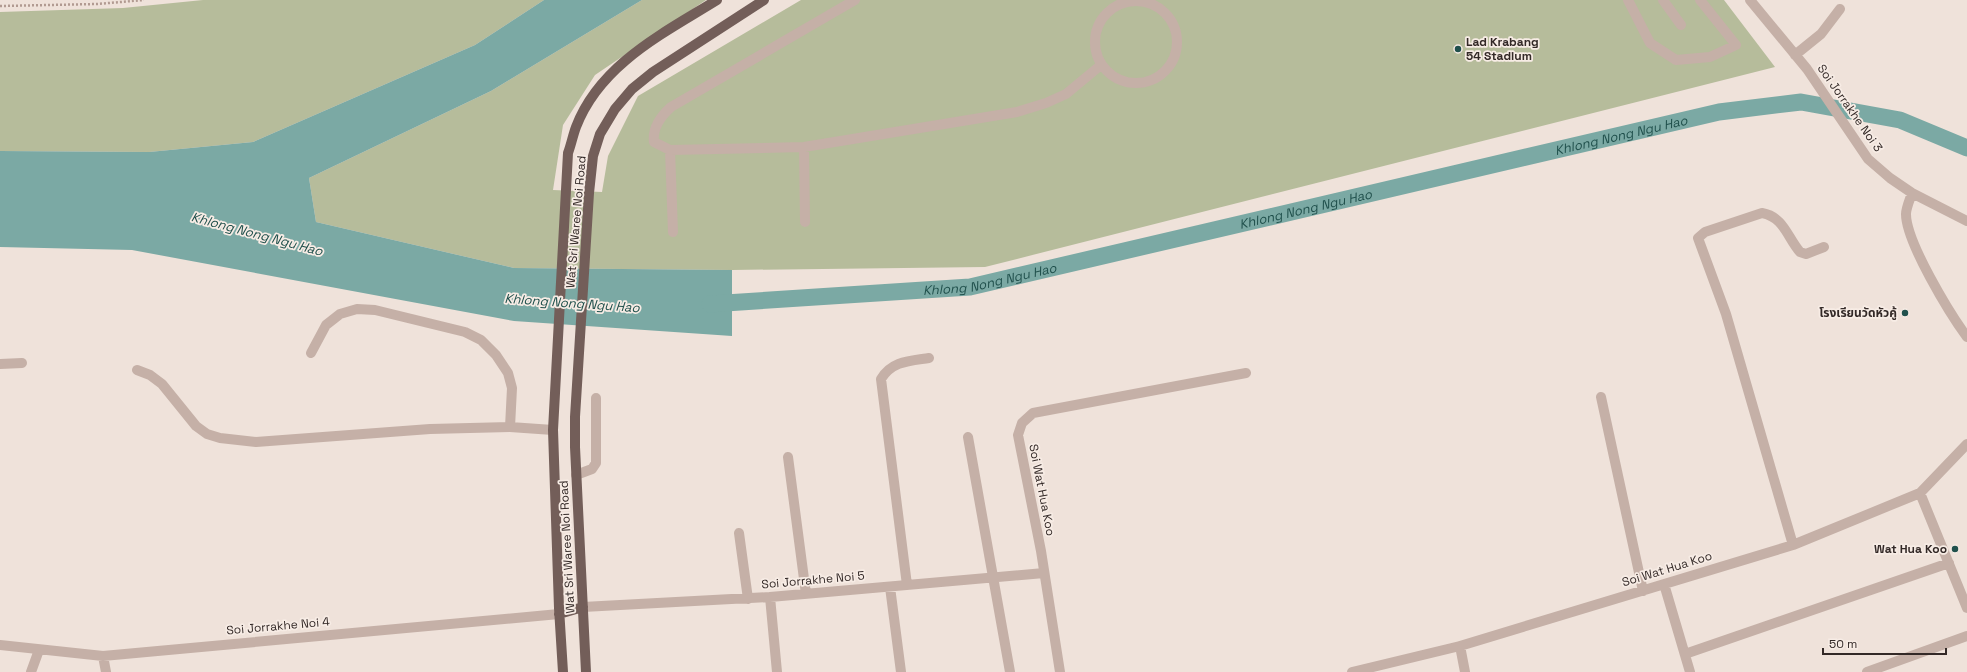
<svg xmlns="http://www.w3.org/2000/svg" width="1967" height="672" font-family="'Space Grotesk','Noto Sans Thai',sans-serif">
  <rect width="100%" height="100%" fill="#efe2da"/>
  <!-- green -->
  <path fill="#b6bc9b" d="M203,0H544L475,45L253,142L149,152L0,151V12L123,8Z
    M642,0H706L595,75L563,125L553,190L602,192L608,156L638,96L801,0H1724L1775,67L985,267L732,270L514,268L316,222L309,178L491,91Z"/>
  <!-- water -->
  <path fill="#7ba9a4" d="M544,0H642L491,91L309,178L316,222L514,268L732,270V336L514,321L132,250L0,247V151L149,152L253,142L475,45Z"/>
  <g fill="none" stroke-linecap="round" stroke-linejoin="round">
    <!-- canal -->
    <path stroke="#7ba9a4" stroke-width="17" id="s1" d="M710,304L970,287L1719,112L1801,102L1900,120L1967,148"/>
    <!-- path -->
    <path stroke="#b19a91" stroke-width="2.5" stroke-dasharray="2 2" stroke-linecap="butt" d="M0,6L97,4L144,0"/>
    <!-- minor -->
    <path stroke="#c5b0a7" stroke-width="10" d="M855,0L671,107C661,116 652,127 654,142L670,150L804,147L1017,112L1046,103L1066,94L1101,65
      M1628,0L1650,43L1676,60L1710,57L1736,45L1700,0
      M1663,0L1681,25
      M1750,0L1807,69L1868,159L1890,178L1912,193L1967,221
      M1095 42a41 41 0 1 1 82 0a41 41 0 1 1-82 0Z
      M1795,55L1821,34L1840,9
      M804,147L805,222
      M670,150L673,232
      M1912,193C1910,199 1906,208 1906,214C1906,242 1950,314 1967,337
      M311,353L326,325L340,314L357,309L375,310L465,332L481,340L496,355L508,373L512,388L510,427
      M0,364L22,363
      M137,370L150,375L162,384L196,426L207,434L220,438L256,442L430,429L510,427L553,430
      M1601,397L1643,591
      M968,437L1010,672
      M788,457L806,594
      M576,475L592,469L596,463V398
      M1920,493L1967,608
      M739,533L748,599
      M1793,545L1726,314L1698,238L1705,232L1762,213C1784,217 1787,237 1800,252L1806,254L1824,247
      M1664,584L1690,672
      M907,585L881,379C892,361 909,361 929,358
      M890,587L901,672
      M770,597L777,672
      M583,607L770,597L1044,573
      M0,645L103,656L559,614
      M1460,646L1465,672
      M1685,654L1949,563
      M103,656L106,672
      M31,672L39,650
      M1060,672L1041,551L1018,435L1022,423L1033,413L1246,373
      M1352,672L1460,646L1793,545L1920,493L1967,444
      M1867,672L1967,636"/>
    <!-- major -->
    <path stroke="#735e59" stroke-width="10" d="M559,614L583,607
      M563,672L559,608L553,430L568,153C571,145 573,135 576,127C600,64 664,33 717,0
      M586,672L575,447V417L589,193L593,156L600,134L615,109L632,89L653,72L764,0"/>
  </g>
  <!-- markers -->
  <g fill="#20504c" stroke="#f7ece5" stroke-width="1.5">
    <circle cx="1458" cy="49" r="4"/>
    <circle cx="1905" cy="313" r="4"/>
    <circle cx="1955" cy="549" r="4"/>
  </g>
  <g text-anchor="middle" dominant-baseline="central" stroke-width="3.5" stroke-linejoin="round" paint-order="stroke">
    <!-- poi labels -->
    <g font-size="12" font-weight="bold" fill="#332927" stroke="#f7ece5" text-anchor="end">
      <text x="1466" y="42" text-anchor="start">Lad Krabang<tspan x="1466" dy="14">54 Stadium</tspan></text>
      <text x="1897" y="313">โรงเรียนวัดหัวคู้</text>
      <text x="1947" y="549">Wat Hua Koo</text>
    </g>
    <!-- street labels -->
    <g font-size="12" fill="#332927" stroke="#f7ece5">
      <text transform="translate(1850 108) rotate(55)">Soi Jorrakhe Noi 3</text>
      <text transform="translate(576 222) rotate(-85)">Wat Sri Waree Noi Road</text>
      <text transform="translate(1042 490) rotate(79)">Soi Wat Hua Koo</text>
      <text transform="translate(567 547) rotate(-93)">Wat Sri Waree Noi Road</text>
      <text transform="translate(1667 569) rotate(-17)">Soi Wat Hua Koo</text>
      <text transform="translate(813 580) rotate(-5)">Soi Jorrakhe Noi 5</text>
      <text transform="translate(278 626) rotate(-5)">Soi Jorrakhe Noi 4</text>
    </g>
    <!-- water labels -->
    <g font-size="13" font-style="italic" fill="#20504c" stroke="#f7ece5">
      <text stroke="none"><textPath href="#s1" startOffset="929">Khlong Nong Ngu Hao</textPath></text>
      <text stroke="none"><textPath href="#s1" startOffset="605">Khlong Nong Ngu Hao</textPath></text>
      <text transform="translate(257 234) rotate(15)">Khlong Nong Ngu Hao</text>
      <text stroke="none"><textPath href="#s1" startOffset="281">Khlong Nong Ngu Hao</textPath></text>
      <text transform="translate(572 303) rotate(4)">Khlong Nong Ngu Hao</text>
    </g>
  </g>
  <!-- scale -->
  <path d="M1823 648v6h123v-6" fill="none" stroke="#332927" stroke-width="2"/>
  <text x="1829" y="648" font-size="12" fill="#332927" stroke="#f7ece5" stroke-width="3" paint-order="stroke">50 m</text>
</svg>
